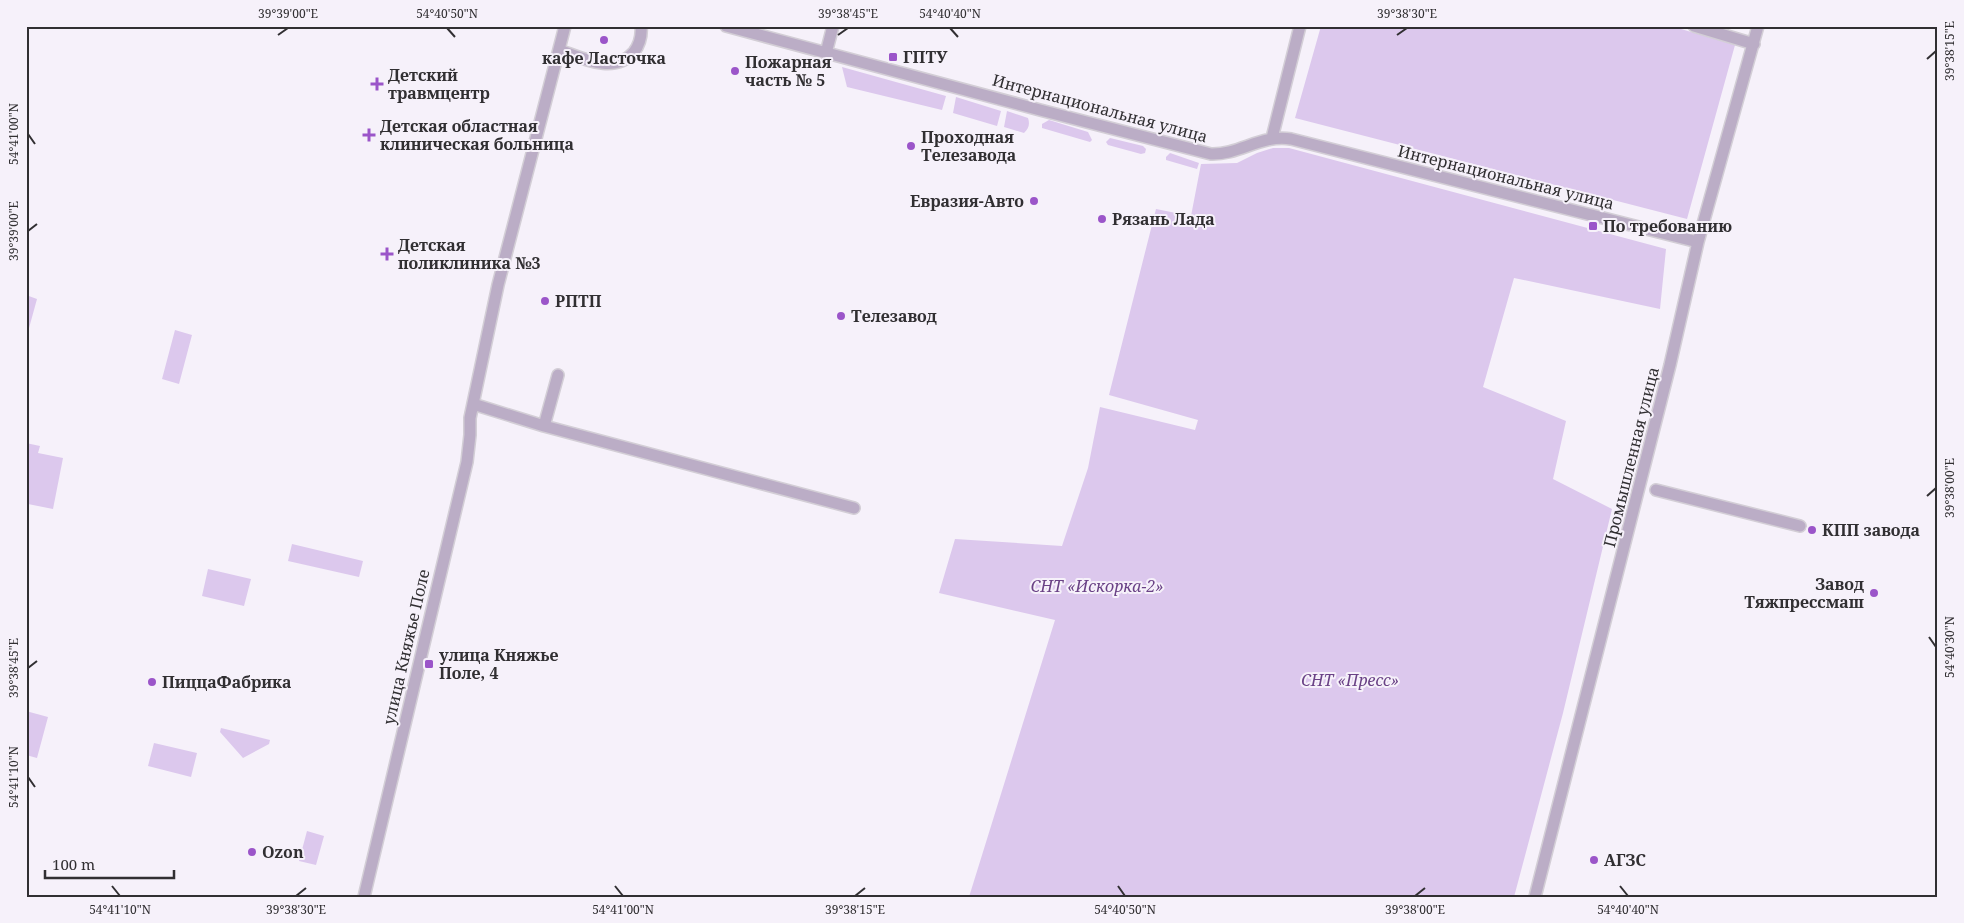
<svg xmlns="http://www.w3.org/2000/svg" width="1964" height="923" font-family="'Noto Serif',serif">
  <rect width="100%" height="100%" fill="#f6f1fa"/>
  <!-- green -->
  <path fill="#dcc8ed" d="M1321,26H1671L1735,45L1687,219L1295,118Z
    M842,67L946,96L942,110L847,87Z
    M956,97L1001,111L997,126L953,113Z
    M1007,111L1028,118C1030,124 1029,128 1024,133L1004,127Z
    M1049,120L1088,132L1092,140L1090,142L1042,128V124Z
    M1110,138L1143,146L1146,149L1145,153L1141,154L1108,145L1106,142Z
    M1273,148H1289L1666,249L1660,309L1514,278L1483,387L1566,421L1553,479L1612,509L1563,713L1514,897H969L1055,620L939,593L955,539L1062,546L1088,468L1100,407L1195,430L1198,420L1109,395L1156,209L1191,216L1201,164L1237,163L1257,153Z
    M1170,153L1199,163L1197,169L1166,160V157Z
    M26,295L37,299L26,339Z
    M175,330L192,335L179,384L162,379Z
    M26,443L40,446L38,453L63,458L53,509L28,504L26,506Z
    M292,544L363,561L359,577L288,561Z
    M208,569L251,579L244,606L202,596Z
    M26,711L48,717L37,758L26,755Z
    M221,728L270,740L269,744L243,758L220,732Z
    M154,743L197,753L191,777L148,766Z
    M307,831L324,836L316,865L299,861Z"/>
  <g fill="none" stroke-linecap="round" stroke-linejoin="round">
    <defs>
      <path id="minor" d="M726,26L1040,110L1211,154C1239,155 1262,134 1291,139L1698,242
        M1694,26L1754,44
        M559,50C582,58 614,75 634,52C640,44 642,36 641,26
        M826,53L833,26
        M1272,138L1300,26
        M473,404L544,426L854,508
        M544,426L558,375
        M1656,490L1800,526
        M364,897L467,462L470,435V418L498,285L565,26
        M1535,897L1670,365L1698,242L1758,26"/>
    </defs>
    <!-- minor casing -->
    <use href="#minor" stroke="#d3ced6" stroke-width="14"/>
    <!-- minor -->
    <use href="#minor" stroke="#bbadc6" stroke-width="11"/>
  </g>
  <!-- ticks -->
  <path fill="none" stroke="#312f32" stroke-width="2" d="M447,28L455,37M950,28L958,37M278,35L288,28M838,35L848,28M1397,35L1407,28M1927,59L1936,51M28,134L35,144M28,231L37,224M1927,496L1936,488M1929,637L1936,647M28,668L37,661M28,777L35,787M112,886L120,896M615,886L623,896M1118,886L1125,896M1620,886L1628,896M296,896L306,888M855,896L865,888M1415,896L1425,888"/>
  <!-- markers -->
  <g fill="#9b55c9" stroke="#f6f1fa" stroke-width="2">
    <circle cx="604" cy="40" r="5"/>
    <rect x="888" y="52" width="10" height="10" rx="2.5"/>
    <circle cx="735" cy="71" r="5"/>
    <path d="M374.5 76.5h5v5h5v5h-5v5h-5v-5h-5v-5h5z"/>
    <path d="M366.5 127.5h5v5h5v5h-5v5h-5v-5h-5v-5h5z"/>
    <circle cx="911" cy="146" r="5"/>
    <circle cx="1034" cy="201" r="5"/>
    <circle cx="1102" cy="219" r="5"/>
    <rect x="1588" y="221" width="10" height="10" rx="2.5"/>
    <path d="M384.5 246.5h5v5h5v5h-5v5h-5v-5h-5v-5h5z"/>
    <circle cx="545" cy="301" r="5"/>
    <circle cx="841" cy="316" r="5"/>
    <circle cx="1812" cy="530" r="5"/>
    <circle cx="1874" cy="593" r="5"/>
    <rect x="424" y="659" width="10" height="10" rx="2.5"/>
    <circle cx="152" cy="682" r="5"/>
    <circle cx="252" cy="852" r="5"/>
    <circle cx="1594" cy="860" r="5"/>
  </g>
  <g text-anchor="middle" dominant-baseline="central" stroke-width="4" stroke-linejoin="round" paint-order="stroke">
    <!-- poi labels -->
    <g font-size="16" font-weight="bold" fill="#312f32" stroke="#f6f1fa" text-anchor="start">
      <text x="903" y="57">ГПТУ</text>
      <text x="604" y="58" text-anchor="middle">кафе Ласточка</text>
      <text x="745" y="62">Пожарная<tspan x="745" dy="18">часть № 5</tspan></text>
      <text x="388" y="75">Детский<tspan x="388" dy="18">травмцентр</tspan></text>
      <text x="380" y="126">Детская областная<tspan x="380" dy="18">клиническая больница</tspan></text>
      <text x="921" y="137">Проходная<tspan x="921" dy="18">Телезавода</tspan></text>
      <text x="1024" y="201" text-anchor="end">Евразия-Авто</text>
      <text x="1112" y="219">Рязань Лада</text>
      <text x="1603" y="226">По требованию</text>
      <text x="398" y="245">Детская<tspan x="398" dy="18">поликлиника №3</tspan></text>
      <text x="555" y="301">РПТП</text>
      <text x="851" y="316">Телезавод</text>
      <text x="1822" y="530">КПП завода</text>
      <text x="1864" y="584" text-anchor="end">Завод<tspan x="1864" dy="18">Тяжпрессмаш</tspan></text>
      <text x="439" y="655">улица Княжье<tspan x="439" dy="18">Поле, 4</tspan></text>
      <text x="162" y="682">ПиццаФабрика</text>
      <text x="262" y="852">Ozon</text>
      <text x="1604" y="860">АГЗС</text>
    </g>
    <!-- street labels -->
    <g font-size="16" fill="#312f32" stroke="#f6f1fa">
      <text transform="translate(1100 108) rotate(15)">Интернациональная улица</text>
      <text transform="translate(1506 177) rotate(14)">Интернациональная улица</text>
      <text transform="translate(1631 457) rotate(-76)">Промышленная улица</text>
      <text transform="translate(406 647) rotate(-77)">улица Княжье Поле</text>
    </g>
    <!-- park labels -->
    <g font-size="16" font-style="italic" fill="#6a4286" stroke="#f6f1fa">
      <text x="1097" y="586">СНТ «Искорка-2»</text>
      <text x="1350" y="680">СНТ «Пресс»</text>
    </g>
  </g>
  <!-- border -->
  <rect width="1964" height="923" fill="none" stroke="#f6f1fa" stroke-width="55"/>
  <!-- scale -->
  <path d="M45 870v8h129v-8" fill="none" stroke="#312f32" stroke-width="2.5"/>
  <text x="52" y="870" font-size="15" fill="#312f32" stroke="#f6f1fa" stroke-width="4" paint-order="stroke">100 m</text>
  <rect x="28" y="28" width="1908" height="868" fill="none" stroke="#312f32" stroke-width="2"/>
  <g font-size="12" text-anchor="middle" fill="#312f32">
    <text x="288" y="18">39°39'00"E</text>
    <text x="447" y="18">54°40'50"N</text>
    <text x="848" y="18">39°38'45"E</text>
    <text x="950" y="18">54°40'40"N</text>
    <text x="1407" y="18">39°38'30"E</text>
    <text transform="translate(1950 51) rotate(-90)" y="4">39°38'15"E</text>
    <text transform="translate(14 134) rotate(-90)" y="4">54°41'00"N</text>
    <text transform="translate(14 231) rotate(-90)" y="4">39°39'00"E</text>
    <text transform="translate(1950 488) rotate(-90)" y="4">39°38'00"E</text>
    <text transform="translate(1950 647) rotate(-90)" y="4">54°40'30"N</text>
    <text transform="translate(14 668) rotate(-90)" y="4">39°38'45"E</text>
    <text transform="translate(14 777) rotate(-90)" y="4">54°41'10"N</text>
    <text x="120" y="914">54°41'10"N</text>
    <text x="296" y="914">39°38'30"E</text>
    <text x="623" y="914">54°41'00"N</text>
    <text x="855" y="914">39°38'15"E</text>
    <text x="1125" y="914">54°40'50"N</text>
    <text x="1415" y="914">39°38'00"E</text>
    <text x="1628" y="914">54°40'40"N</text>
  </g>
</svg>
